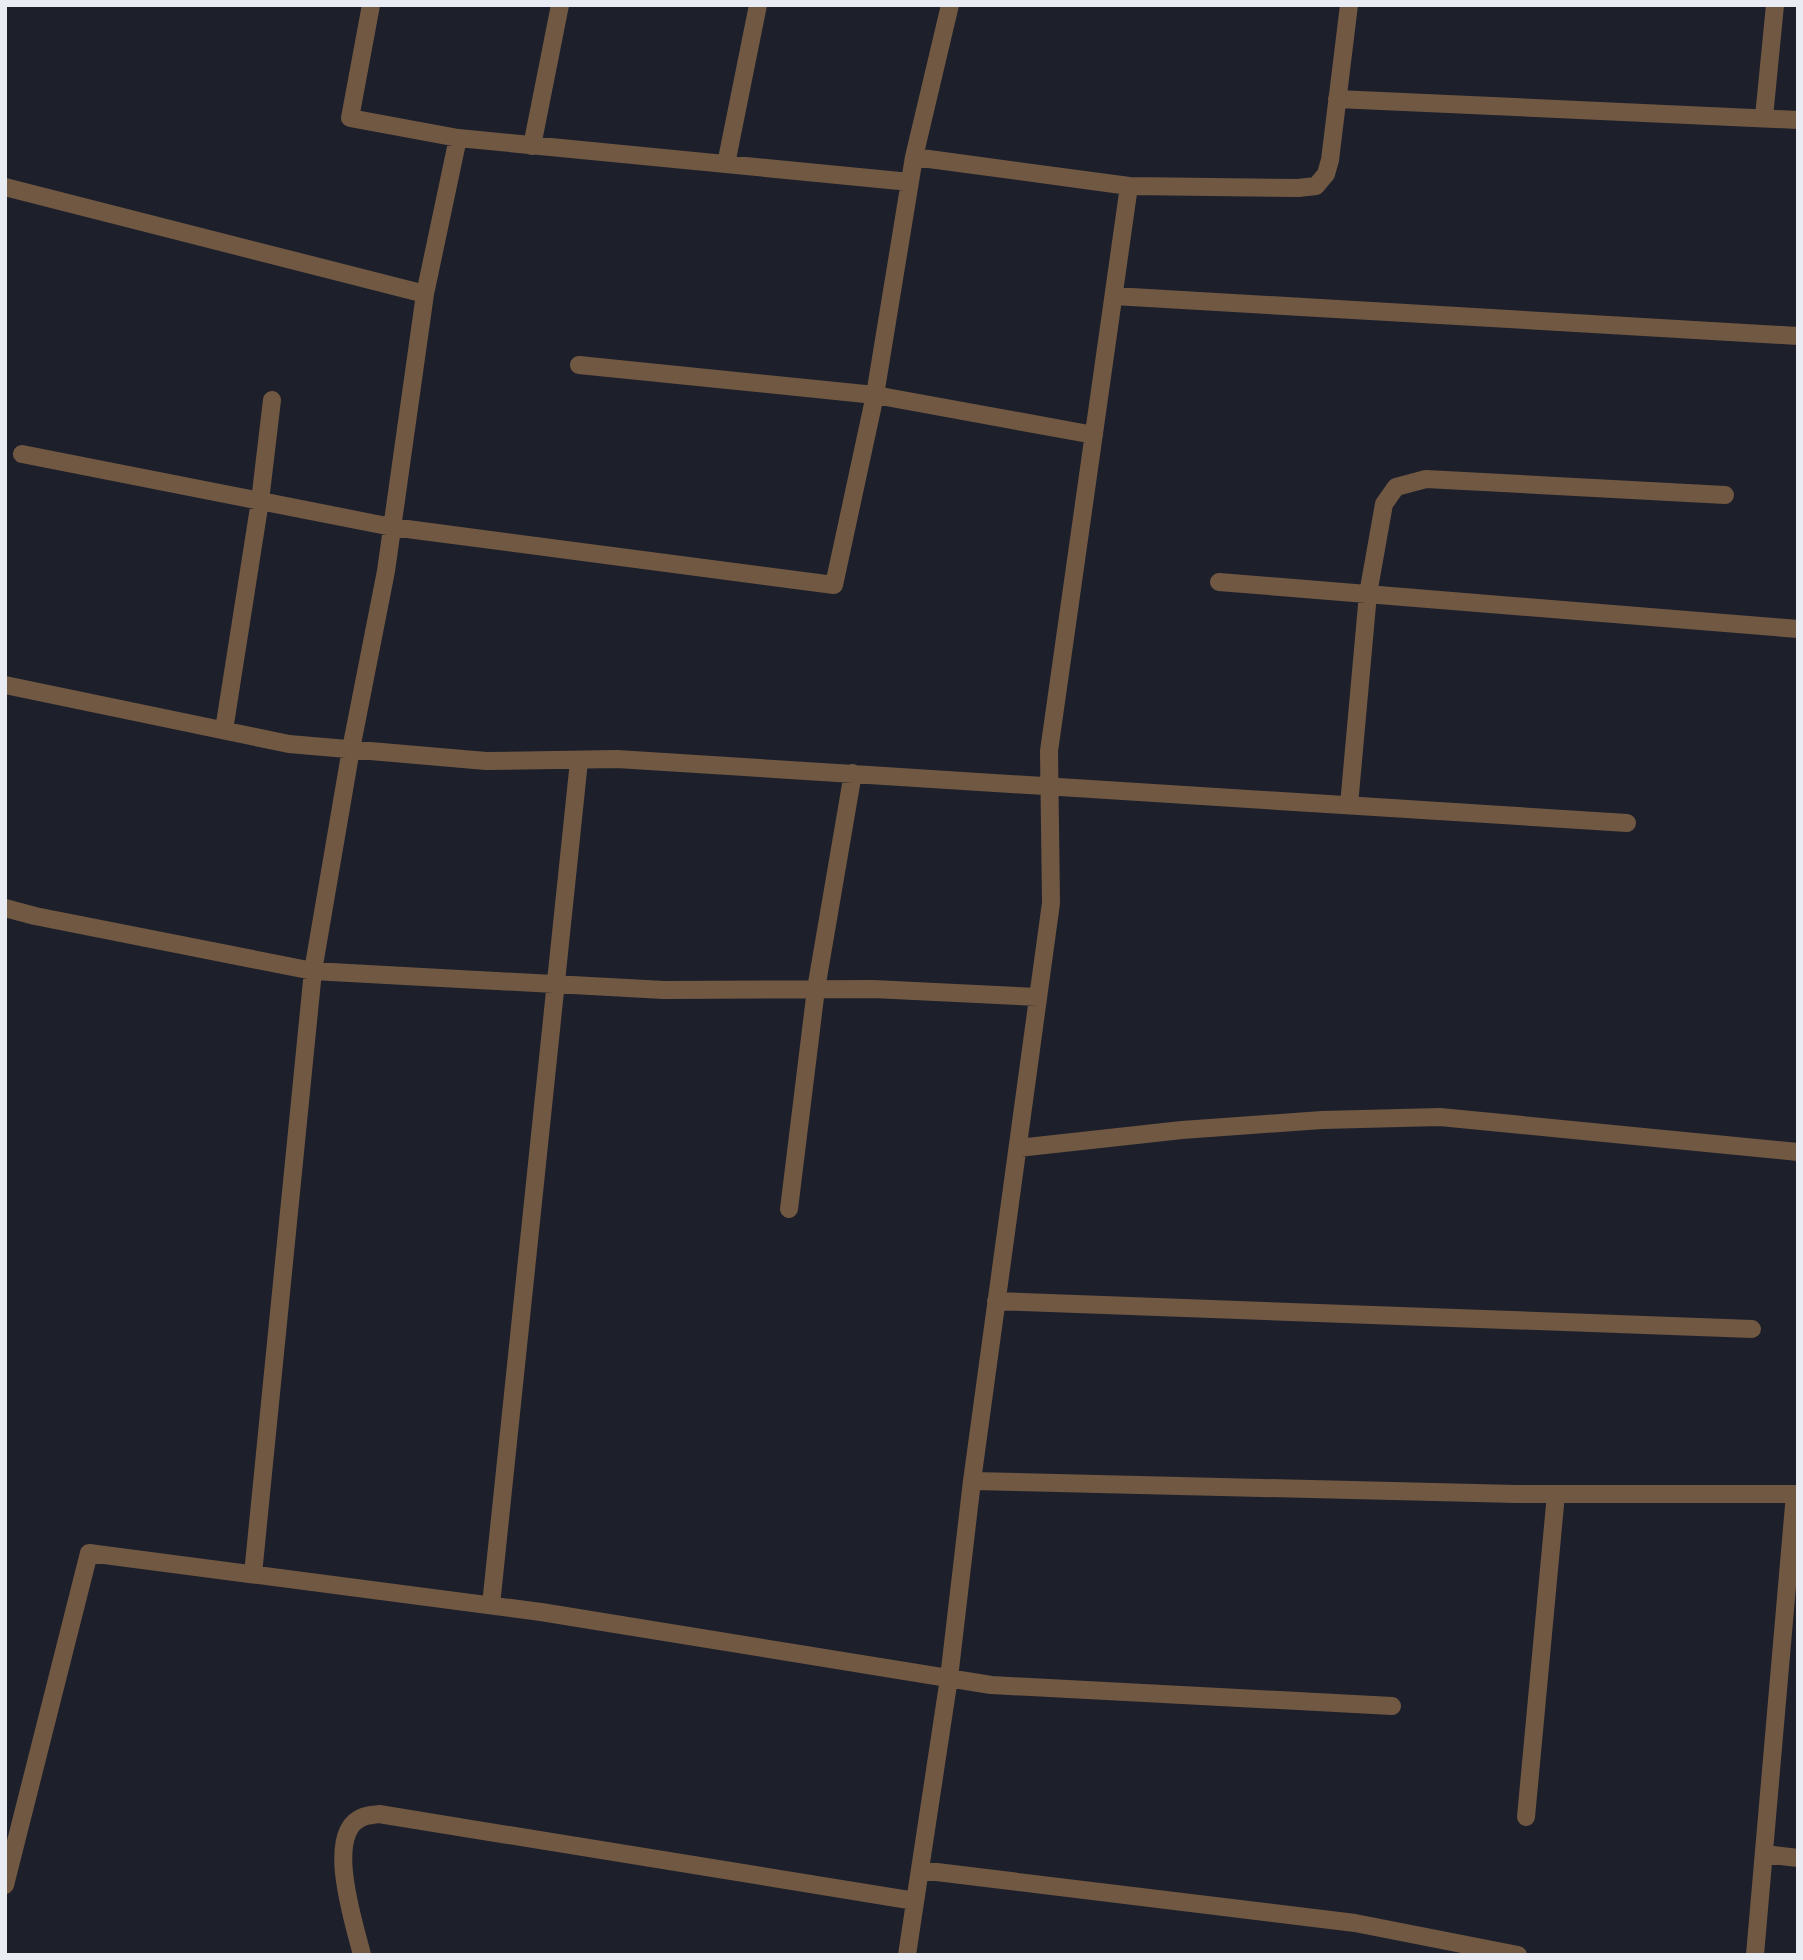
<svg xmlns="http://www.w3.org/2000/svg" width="1803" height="1960" font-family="'PT Sans',sans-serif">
  <rect width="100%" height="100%" fill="#1d202b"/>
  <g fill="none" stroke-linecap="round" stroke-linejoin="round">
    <!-- street -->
    <path stroke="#715843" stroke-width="18" d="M371,5L350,118L458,138L425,294
      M950,5L914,157L875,395L1094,435
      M1337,99L1798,120
      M1764,117L1775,5
      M458,138L910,182
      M532,146L560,5
      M726,164L758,5
      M1129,186L1298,188L1316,186L1326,174L1330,160L1349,5
      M5,187L425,294L386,571L351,749L313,971L253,1574
      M1114,296L1798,336
      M22,454L392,527L834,585L875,395L579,365
      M1219,582L1798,629
      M5,685L289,744L486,761L617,759L1627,823
      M224,730L260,501L272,400
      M1349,805L1368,594L1384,504L1396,487L1426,479L1725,495
      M5,908L35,916L313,971L664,990L873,989L1038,997
      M1018,1148L1182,1130L1322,1120L1440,1117L1798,1152
      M789,1209L816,989L853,773
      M996,1301L1752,1329
      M972,1481L1516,1494H1798
      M491,1605L579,761
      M1526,1817L1556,1494
      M1764,1854L1798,1858
      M920,1870L1355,1923L1518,1955
      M5,1885L89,1553L541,1612L991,1685L1392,1706
      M362,1955C355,1925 323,1832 363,1817C368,1815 374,1815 379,1814L915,1901
      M907,1955L949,1678L972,1481L1051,903L1049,751L1129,186L914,157
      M1755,1955L1795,1494"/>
  </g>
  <!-- border -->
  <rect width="1803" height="1960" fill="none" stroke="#eaecf4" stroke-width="14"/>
</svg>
